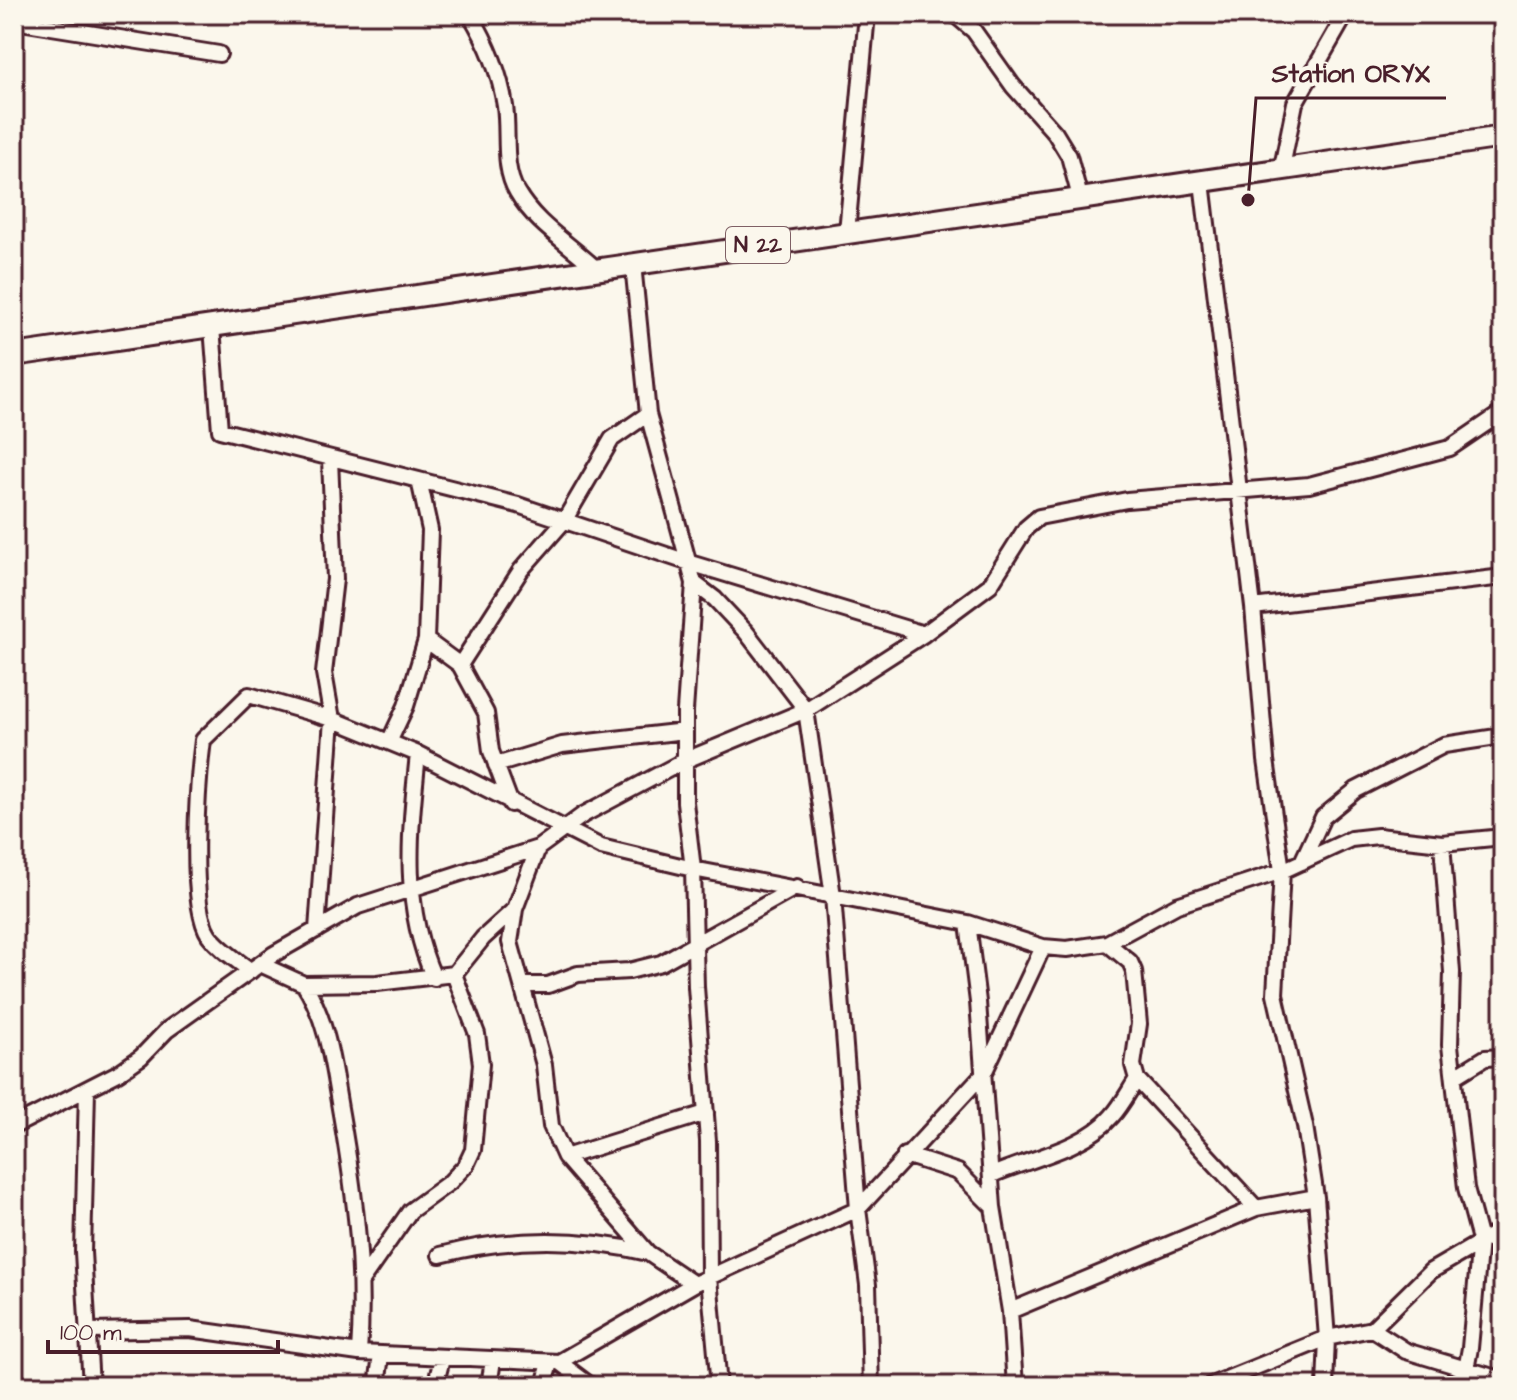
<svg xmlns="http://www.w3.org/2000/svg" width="1517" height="1400" font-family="'Architects Daughter',sans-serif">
  <rect width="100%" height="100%" fill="#fbf7ec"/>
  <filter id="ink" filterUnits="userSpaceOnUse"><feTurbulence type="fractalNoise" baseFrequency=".0125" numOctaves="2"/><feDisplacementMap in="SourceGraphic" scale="16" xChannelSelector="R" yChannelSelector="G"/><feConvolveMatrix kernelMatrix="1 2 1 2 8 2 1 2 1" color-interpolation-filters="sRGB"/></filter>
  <g filter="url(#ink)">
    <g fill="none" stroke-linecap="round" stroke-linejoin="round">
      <defs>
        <path id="minor" d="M470,14C487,42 500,73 505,106C509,134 502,167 517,192C536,225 569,243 596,269
          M954,14L974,31L1013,86L1055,133L1069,156L1081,201
          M14,21L219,54
          M1281,172L1295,103L1346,14
          M1202,182L1253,607L1266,760L1282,871L1275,994L1305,1126L1316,1197L1327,1338L1325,1386
          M847,232L867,14
          M633,264L648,414L694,583L685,711V802L693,869L696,987L708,1141L709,1278L719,1386
          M212,327L220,430L518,505L690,563L924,634
          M419,480L430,530L426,640L460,665L486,713L491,751L511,804
          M1253,607L1503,577
          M460,665L521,570L564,521L612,439L648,414
          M389,742L406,706L426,640
          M418,754C410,832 401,904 434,978
          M496,765L562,745L685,731
          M1442,843L1452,972L1450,1045L1466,1188L1480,1240L1470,1348L1466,1370L1456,1386
          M538,848L515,909L510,942L544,1065L551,1126L565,1157
          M1302,862L1323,817L1356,790L1444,745L1503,736
          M968,923L978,1002L993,1207L1010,1311L1015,1386
          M317,930L332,719L324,673L335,579L330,459
          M1107,943L1130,962L1134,971L1139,1024L1133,1065L1137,1079L1256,1208L1316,1197
          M1043,947L1067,949L1107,943L1177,905L1282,871L1351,839L1378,836L1442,843L1503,837
          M260,964L304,984L377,983L454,974L477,1034L481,1064L473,1150L466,1165L450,1182L410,1211L362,1280
          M251,971C237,960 220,950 209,935C188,905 198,779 203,740L249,695L332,719L418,754L601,847L693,869L833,896L858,1209L868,1285L871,1386
          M454,974L483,938L515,909
          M304,984C329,1023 333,1069 341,1114C355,1195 365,1271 359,1353
          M523,985H548L578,974L629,971L661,963L797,887
          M1454,1077L1485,1058L1503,1057
          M87,1090L83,1252L91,1386
          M14,1126L118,1073L141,1057L167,1030L274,954L358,906L538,848L583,815L686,760L806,710L924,634L990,585L1026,528L1039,517L1127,500L1309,485L1450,448L1503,412
          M905,1155L958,1172L993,1207
          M992,1175C1031,1158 1084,1149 1112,1116C1122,1105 1129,1091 1137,1079
          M440,1255C509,1237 580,1237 648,1253
          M694,1284L648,1253L565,1157L706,1113
          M1010,1311L1256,1208
          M1372,1329L1406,1351L1503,1380
          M90,1331L190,1329L359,1353L559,1362
          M377,1386L381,1355
          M435,1386L442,1359
          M489,1386L493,1360
          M544,1386L550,1362
          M591,1386L559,1362L694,1284L858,1209L984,1073L1043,947L968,923L833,896L806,710L746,632L715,599L694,583
          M1209,1386L1327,1338L1372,1329L1431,1271L1503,1229"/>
        <path id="primary" d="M14,355L1503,137"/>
      </defs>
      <!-- minor casing -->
      <use href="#minor" stroke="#4a1f2b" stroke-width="20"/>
      <!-- primary casing -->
      <use href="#primary" stroke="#4a1f2b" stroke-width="26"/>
      <!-- minor -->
      <use href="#minor" stroke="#fbf7ec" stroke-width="14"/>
      <!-- primary -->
      <use href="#primary" stroke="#fbf7ec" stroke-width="20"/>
    </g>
  </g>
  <g text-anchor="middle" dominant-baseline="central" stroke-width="8" stroke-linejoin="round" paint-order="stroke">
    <!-- shield labels -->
    <rect fill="#fbf7ec" stroke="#7f6065" stroke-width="2" x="726" y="227" width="64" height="36" rx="6"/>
    <g font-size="22" font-weight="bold" fill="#4a1f2b">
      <text x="758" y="245">N 22</text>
    </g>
  </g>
  <!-- callouts -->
  <path fill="none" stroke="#4a1f2b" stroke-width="3" d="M1248 200L1256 98H1446"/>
  <circle fill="#4a1f2b" stroke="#fbf7ec" stroke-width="3" cx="1248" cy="200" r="8"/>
  <g font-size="26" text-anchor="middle" font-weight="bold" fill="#4a1f2b" stroke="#fbf7ec" stroke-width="8" stroke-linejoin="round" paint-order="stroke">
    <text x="1351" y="82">Station ORYX</text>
  </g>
  <!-- margin -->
  <rect width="1517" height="1400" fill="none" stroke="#fbf7ec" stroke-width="48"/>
  <rect x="24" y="24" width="1469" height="1352" fill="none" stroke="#4a1f2b" stroke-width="3" filter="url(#ink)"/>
  <!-- scale -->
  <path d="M48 1340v12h230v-12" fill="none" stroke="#4a1f2b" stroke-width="4"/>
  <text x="60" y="1340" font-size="24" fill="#4a1f2b" stroke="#fbf7ec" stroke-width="6" paint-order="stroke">100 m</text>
</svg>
